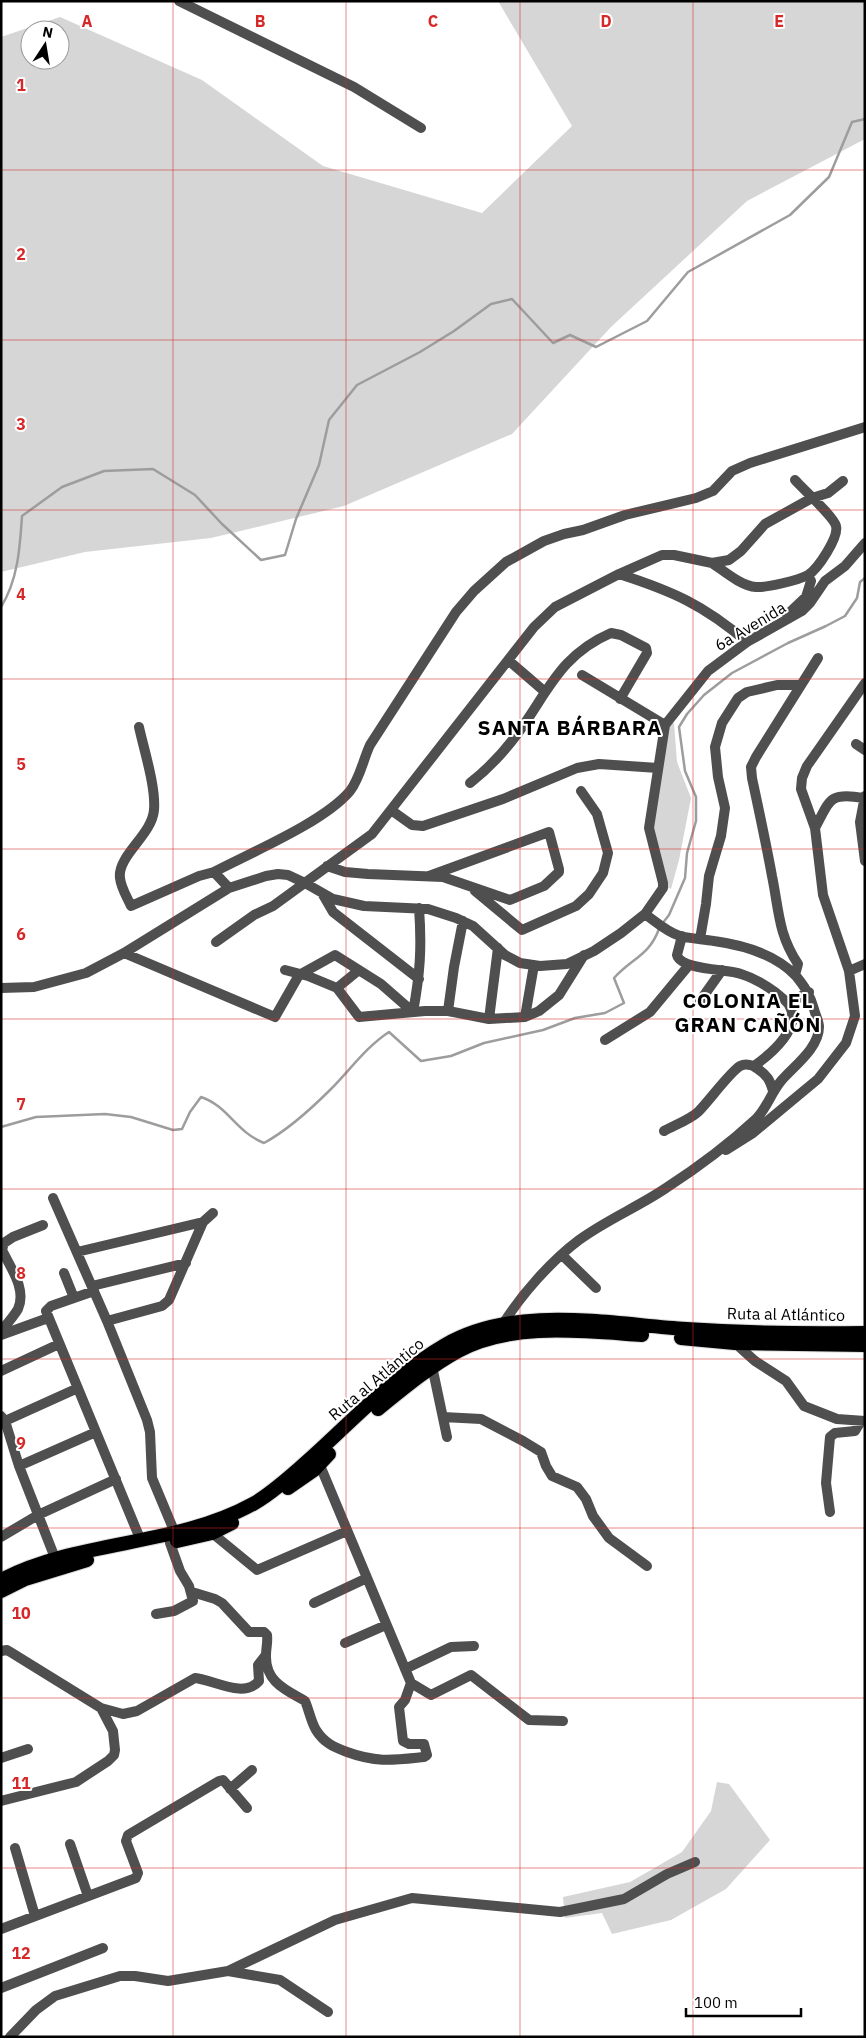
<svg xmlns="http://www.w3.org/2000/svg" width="866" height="2038" font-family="'IBM Plex Sans',sans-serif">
  <rect width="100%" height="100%" fill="#fff"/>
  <!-- green -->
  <path fill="#d6d6d6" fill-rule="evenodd" d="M498,1H865V139L747,201L611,327L512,434L344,506L211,538L85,552L1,572V37L60,17L202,80L323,166L482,213L572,126ZM30,30H60V60H30Z
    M670,723H674L677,762L691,798L679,860L671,889L666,887L650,828Z
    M717,1782L729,1784L770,1840L726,1889L671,1920L612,1934L602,1913L565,1918L563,1897L630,1882L682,1852L711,1811Z"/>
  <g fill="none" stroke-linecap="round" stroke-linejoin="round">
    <!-- stream -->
    <path stroke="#9d9d9d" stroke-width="2.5" d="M1,607C18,580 20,547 22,516L62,487L104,471L153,469L195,495L222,524L261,560L285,555L296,519L319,465L329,420L357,385L420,352L454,331L491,304L512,299L553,343L570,335L596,347L647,321L688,272L790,215L829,177L852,122L865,119
      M662,924L669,915L685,878L687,853L696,821V797L685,771L679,727L687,714L704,695L732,673L788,643L826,626L845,616L857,598L860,582L865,578
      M1,1127L36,1117L105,1114L131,1117L173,1130L182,1129L190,1112L201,1097C228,1106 236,1132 264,1143C288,1130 311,1109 331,1089C350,1070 366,1047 389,1032L421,1061L451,1056L484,1043L543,1030L575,1018L605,1013L624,1003L614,978C632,958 649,956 659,929"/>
    <defs>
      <path id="highway" d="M681,1338L735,1343L865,1345
        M378,1409C404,1388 429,1367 458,1351C512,1322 583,1331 642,1335
        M288,1488L314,1470L329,1454
        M177,1541L212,1533L232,1523
        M1,1580C80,1539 175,1547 253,1504C274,1492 294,1473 312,1457C352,1421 399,1371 445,1345C516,1304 609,1324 686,1329C746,1333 805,1334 865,1333
        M1,1591L25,1579L87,1560"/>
    </defs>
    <!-- highway casing -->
    <use href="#highway" stroke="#dbdbdb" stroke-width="16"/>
    <!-- minor -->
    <path stroke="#4f4f4f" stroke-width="10" d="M179,1L354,87L421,128
      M712,563C724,571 741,586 756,587C766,588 799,580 808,575C818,569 839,537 836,526C834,517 803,489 795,480
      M619,574C672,591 704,605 747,642
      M787,615L806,597L811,581L808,575
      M508,660L544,691
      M582,675L665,725
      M139,727C144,750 156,787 154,810C152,835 117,856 120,878C121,888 127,897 131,906L199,876L214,872C252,852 324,822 350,791C360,778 363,760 370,745L456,612L474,591L506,562L544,541L564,534L583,530L625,515L696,498L713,491L732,471L750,463L865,427
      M856,744L865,750
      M470,783C488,769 504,752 518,733C548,692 560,655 611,633L621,635L646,648L647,653L620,699
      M865,796L860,822L865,861
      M391,810L412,825L423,826L503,799L577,768L599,764L658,768
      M815,828C830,800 829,792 863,798
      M327,866L345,872L368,874L443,877L510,900L544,886L559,872V869L549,832L429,876
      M214,872L229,888
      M475,891L522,930L576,906L589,894L603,873L608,853L597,814L581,791
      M322,893L333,912L419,979
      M682,936L677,955C681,970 727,969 741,974C754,978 764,984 775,992C779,996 786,1000 789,1005C803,1027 771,1054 754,1066
      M700,939L706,904L709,876L721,836L725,808L718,777L715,747L722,723L738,698L747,692L777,685H799
      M216,942L254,915L273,906L372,834L534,627L555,607L619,574L662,555H674L712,563L729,560L741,551L765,524L812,498L828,493L843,481
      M124,953L275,1017L299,975L335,955L381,984L413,1012C420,974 422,948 419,908
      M285,970L308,976L337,988L359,1017L425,1011H448L489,1019L525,1017L539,1011L559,995L584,955
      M849,971L865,964
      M795,975L798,964C778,934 779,910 772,876C766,843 759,811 752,778L751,767L756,757L818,658
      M1,988L34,987L86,973L124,953L229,888L266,876L278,874L288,875L305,883L333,899L364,906L428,909L456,918L473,926L505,955L520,963L540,966L567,964L594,951L621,933L645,914L663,888V883L649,828L665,725L708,671L747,642L802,611L810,603L825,581L845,566L865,543
      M337,988L359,970
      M700,1001L722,970
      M789,1003L809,992
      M448,1011L454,967L463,921
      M525,1017L534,965
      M489,1019L498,948
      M605,1040L650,1012L689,965
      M664,1131C675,1125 689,1120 698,1112C709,1101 730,1072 740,1066C746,1063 753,1065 758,1069C767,1075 770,1080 773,1091
      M726,1150L753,1133L818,1079L846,1043L855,1016L849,971L823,895L815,828L801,789L802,778L807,766L865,683
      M53,1198L107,1321L147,1420L150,1432L152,1478L175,1533
      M77,1252L203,1222L213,1213
      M562,1255L596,1288
      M64,1273L74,1298
      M92,1286L186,1263
      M94,1291L51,1306L46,1311L141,1541
      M107,1321L162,1306L169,1300L203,1222
      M503,1324C521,1295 551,1261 579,1240C606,1220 638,1207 666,1188C697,1168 729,1144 756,1119C767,1108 771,1093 781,1081C794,1066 819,1048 819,1027C819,1021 815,1014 814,1009C810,995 805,987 796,976C775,954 743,945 714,941C703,939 691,939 680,936C667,932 656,922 645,914
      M1,1331C7,1324 14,1316 18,1309C27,1289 10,1267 2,1250L4,1243L13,1237L43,1225
      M1,1335L48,1318
      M735,1343L755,1361L786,1381L804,1406L837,1419L865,1421
      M432,1366L447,1437
      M1,1371L59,1344
      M1,1416L5,1421L19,1466L55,1558
      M443,1417L481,1419L523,1441L541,1452L546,1466L552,1476L577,1487L586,1499L593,1516L609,1538L647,1566
      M5,1421L78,1388
      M19,1466L96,1432
      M830,1512L826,1483L830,1437L835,1433L855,1431L861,1421
      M212,1533L257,1570L347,1531
      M1,1537L38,1515L116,1479
      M192,1592L215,1599L222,1603L249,1632H264L267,1635C268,1642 266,1648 266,1655C265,1682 286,1690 305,1701C309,1710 311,1722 316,1730C324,1743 334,1747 347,1752C377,1763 394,1760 424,1757L427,1755L424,1744H409L403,1741L399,1707L405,1700L411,1683L319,1463
      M314,1603L367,1578
      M156,1614L174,1611L193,1601L189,1586L180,1571L170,1543
      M345,1643L386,1625
      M1,1651L7,1650L12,1653L101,1708L113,1731L115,1750L114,1755L108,1761L76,1782L1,1801
      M405,1669L451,1647L474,1646
      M411,1683L431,1695L471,1675L529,1720L563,1721
      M101,1708L123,1714L137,1711L195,1678C214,1680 244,1699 259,1681L258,1665L265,1656
      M1,1758L28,1749
      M230,1789L252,1770
      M70,1844L88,1896
      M15,1848L35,1916
      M1,1929L136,1878L138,1873L126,1841L128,1835L219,1781L223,1780L247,1808
      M228,1971L280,1980L328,2012
      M1,1988L103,1948
      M10,2037L36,2010L55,1996L120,1976H135L168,1981L228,1971L335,1920L412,1898L560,1912L624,1899L667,1874L695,1862"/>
    <!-- highway -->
    <use href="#highway" stroke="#000" stroke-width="14"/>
  </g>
  <!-- grid -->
  <path fill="none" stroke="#d62828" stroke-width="1" stroke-opacity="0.55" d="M173,1V2037M346,1V2037M520,1V2037M693,1V2037M1,170H865M1,340H865M1,510H865M1,679H865M1,849H865M1,1019H865M1,1189H865M1,1359H865M1,1528H865M1,1698H865M1,1868H865"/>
  <g text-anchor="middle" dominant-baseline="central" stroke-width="4" stroke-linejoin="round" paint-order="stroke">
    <!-- street labels -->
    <g font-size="16" fill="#000" stroke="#fff">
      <text transform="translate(750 626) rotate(-31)">6a Avenida</text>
      <text transform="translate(786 1314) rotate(1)">Ruta al Atlántico</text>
      <text transform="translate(376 1379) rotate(-40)">Ruta al Atlántico</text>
    </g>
    <!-- district labels -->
    <g font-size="21" font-weight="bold" letter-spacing="1" fill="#000" stroke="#fff">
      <text x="570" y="727">SANTA BÁRBARA</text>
      <text x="748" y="1000">COLONIA EL<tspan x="748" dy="24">GRAN CAÑÓN</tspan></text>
    </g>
  </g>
  <g font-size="16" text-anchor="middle" font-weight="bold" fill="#d62828" stroke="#fff" stroke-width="4" stroke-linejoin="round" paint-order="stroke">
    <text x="87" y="27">A</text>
    <text x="260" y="27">B</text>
    <text x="433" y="27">C</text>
    <text x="606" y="27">D</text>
    <text x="779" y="27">E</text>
    <text x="21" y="91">1</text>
    <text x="21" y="260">2</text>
    <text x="21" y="430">3</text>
    <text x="21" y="600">4</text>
    <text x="21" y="770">5</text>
    <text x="21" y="940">6</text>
    <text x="21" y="1110">7</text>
    <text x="21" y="1279">8</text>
    <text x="21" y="1449">9</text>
    <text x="21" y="1619">10</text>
    <text x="21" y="1789">11</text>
    <text x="21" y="1959">12</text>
  </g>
  <!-- border -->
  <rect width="866" height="2038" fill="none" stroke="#000000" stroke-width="5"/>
  <!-- north arrow -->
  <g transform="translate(45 45) rotate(12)"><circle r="24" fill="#ffffff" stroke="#999999"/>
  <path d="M0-4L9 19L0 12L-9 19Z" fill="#000000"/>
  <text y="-8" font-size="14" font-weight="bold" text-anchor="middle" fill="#000000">N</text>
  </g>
  <!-- scale -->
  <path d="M686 2008v8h115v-8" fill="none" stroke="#000000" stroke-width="2.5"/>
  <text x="694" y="2008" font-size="15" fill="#000000" stroke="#ffffff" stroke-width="4" paint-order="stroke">100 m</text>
</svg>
